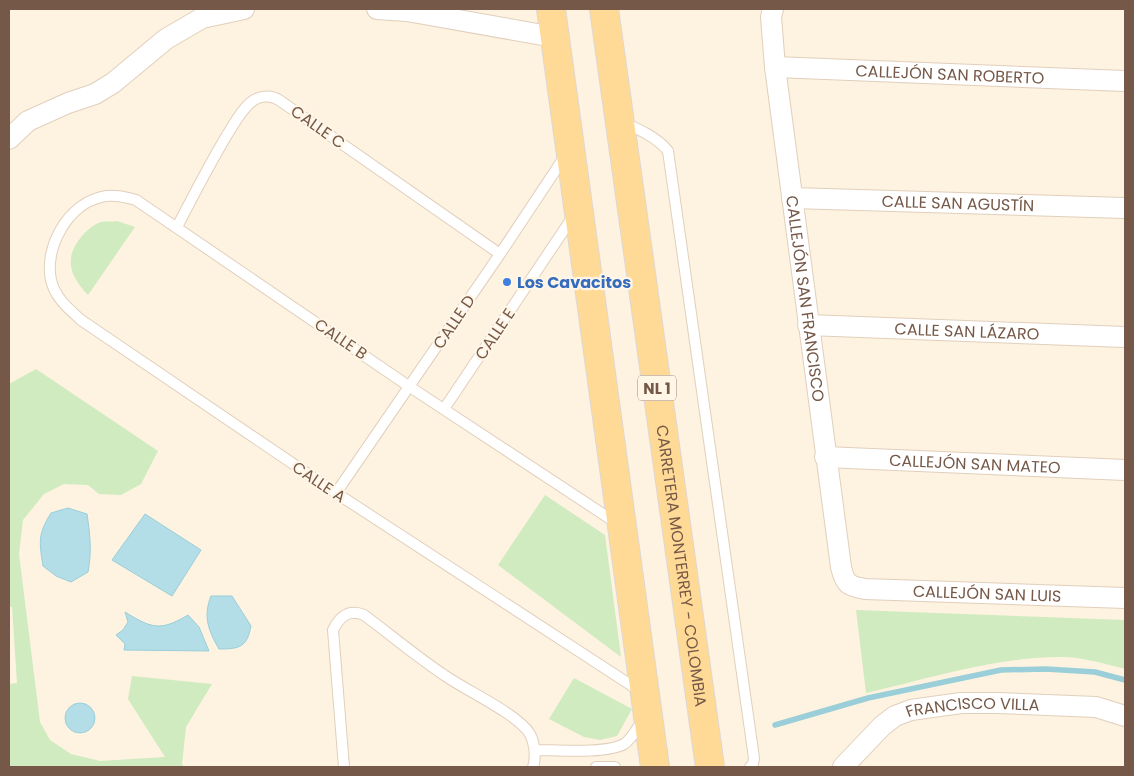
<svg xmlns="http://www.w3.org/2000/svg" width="1134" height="776" font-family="Poppins,sans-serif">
  <rect width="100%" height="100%" fill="#fdf3e0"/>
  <!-- green -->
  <path fill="#d0ebbf" d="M117,221L135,227L88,295C70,276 63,258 82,236C86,231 94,224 101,222C106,221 112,222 117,221Z
    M36,369L158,451L141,484L121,495L99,494L88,485L64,484L44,494L23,520L19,554L40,722L50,740L71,754L100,761L165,757L128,699L132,676L212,684L186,727L182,764L184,767H9V684L17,683L12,607L9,606V384Z
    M545,495L605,535L621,657L498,565Z
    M856,610L1125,620V669C1106,664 1085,658 1065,657C998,656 931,678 866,693Z
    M574,678L632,709L617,736L600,740L584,737L549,719Z"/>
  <!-- water -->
  <path fill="#b4dee7" stroke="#9aced9" d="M68,508L87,514C90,534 92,552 88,572L71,582L56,576L43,566C39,541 38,534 51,513Z
    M145,514L201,550L172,596L112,560Z
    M211,596H232L251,626C247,647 240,649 219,649C208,630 203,616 211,596Z
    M125,612C151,628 160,632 188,615L199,627L209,651L124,650L125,644L116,635L123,630L128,622Z
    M65 718a15 15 0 1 1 30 0a15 15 0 1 1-30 0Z"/>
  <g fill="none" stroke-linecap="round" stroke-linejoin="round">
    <!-- stream -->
    <path stroke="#9aced9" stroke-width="5.5" d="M775,725L868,698L1001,670L1046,669L1095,672L1125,680"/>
    <defs>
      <path id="lane" d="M622,122C638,129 657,137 668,151L754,758L753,764L750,767
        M177,227C193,196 209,165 227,135C234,124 240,112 250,103C258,96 270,94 279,100L500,254
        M444,409L574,215
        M336,493L500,254L565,156
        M618,524L410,387L136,200C125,197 113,194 101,197C68,205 44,247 51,280C55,298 69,309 81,320L336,493L640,691
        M535,750C556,750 607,754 624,744C632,739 637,728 643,720
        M344,767L333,630C340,616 349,609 364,615C391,635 417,657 444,675C465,690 518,714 530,734C535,744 536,757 533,767
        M596,767H615"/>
      <g id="street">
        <path d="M377,9L407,11L554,37"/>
        <path id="s1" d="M773,9L771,17L775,67L841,567C845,584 848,586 865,589L1125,598"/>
        <path id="s2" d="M775,67L1125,81"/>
        <path d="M9,139L28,121L68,103L95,94L113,83L166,39L202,18L244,9"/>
        <path id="s3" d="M792,198L1125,208"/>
        <path id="s4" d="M808,325L1125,337"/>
        <path id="s5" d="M825,457L1125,470"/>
        <path id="s6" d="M843,767L882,726L895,716L911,710L961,703H999L1096,707L1125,716"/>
      </g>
      <g id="primary">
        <path d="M551,9L655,767"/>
        <path id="s7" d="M604,9L710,767"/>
      </g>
    </defs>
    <!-- lane casing -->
    <use href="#lane" stroke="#e1cfbc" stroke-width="12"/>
    <!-- street casing -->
    <use href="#street" stroke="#e1cfbc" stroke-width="22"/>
    <!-- primary casing -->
    <use href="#primary" stroke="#ded7d3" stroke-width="30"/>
    <!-- lane -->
    <use href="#lane" stroke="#fff" stroke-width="10"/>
    <!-- street -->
    <use href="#street" stroke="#fff" stroke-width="20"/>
    <!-- primary -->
    <use href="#primary" stroke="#ffda96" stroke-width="28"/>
  </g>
  <!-- markers -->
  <circle fill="#3f7fe0" stroke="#fff6e7" stroke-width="2" cx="507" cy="282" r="5"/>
  <g text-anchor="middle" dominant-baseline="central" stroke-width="4.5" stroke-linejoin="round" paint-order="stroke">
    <!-- shield labels -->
    <rect fill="#fff6e7" stroke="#9e8777" stroke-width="1" x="638" y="375.5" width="38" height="25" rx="4"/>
    <g font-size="15" font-weight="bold" fill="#755847">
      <text x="657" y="388">NL 1</text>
    </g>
    <!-- street labels -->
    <g font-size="16" fill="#755847" stroke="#fff6e7">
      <text stroke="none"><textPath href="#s2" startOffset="175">CALLEJÓN SAN ROBERTO</textPath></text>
      <text transform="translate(318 127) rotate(35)">CALLE C</text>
      <text stroke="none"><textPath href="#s3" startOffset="166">CALLE SAN AGUSTÍN</textPath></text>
      <text stroke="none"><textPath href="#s1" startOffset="292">CALLEJÓN SAN FRANCISCO</textPath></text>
      <text transform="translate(454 322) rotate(-56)">CALLE D</text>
      <text stroke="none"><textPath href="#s4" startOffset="159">CALLE SAN LÁZARO</textPath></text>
      <text transform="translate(495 334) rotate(-56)">CALLE E</text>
      <text transform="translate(341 339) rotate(34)">CALLE B</text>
      <text stroke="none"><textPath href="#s5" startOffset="150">CALLEJÓN SAN MATEO</textPath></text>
      <text transform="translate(319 482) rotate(34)">CALLE A</text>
      <text stroke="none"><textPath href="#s7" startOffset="562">CARRETERA MONTERREY - COLOMBIA</textPath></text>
      <text stroke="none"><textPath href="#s1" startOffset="721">CALLEJÓN SAN LUIS</textPath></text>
      <text stroke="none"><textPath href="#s6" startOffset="152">FRANCISCO VILLA</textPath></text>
    </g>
    <!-- shop labels -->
    <g font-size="16" font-weight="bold" fill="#366cbe" stroke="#fff6e7" text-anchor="start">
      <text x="517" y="282">Los Cavacitos</text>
    </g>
  </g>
  <!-- border -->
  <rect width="1134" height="776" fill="none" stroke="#755847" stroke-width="20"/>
</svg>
